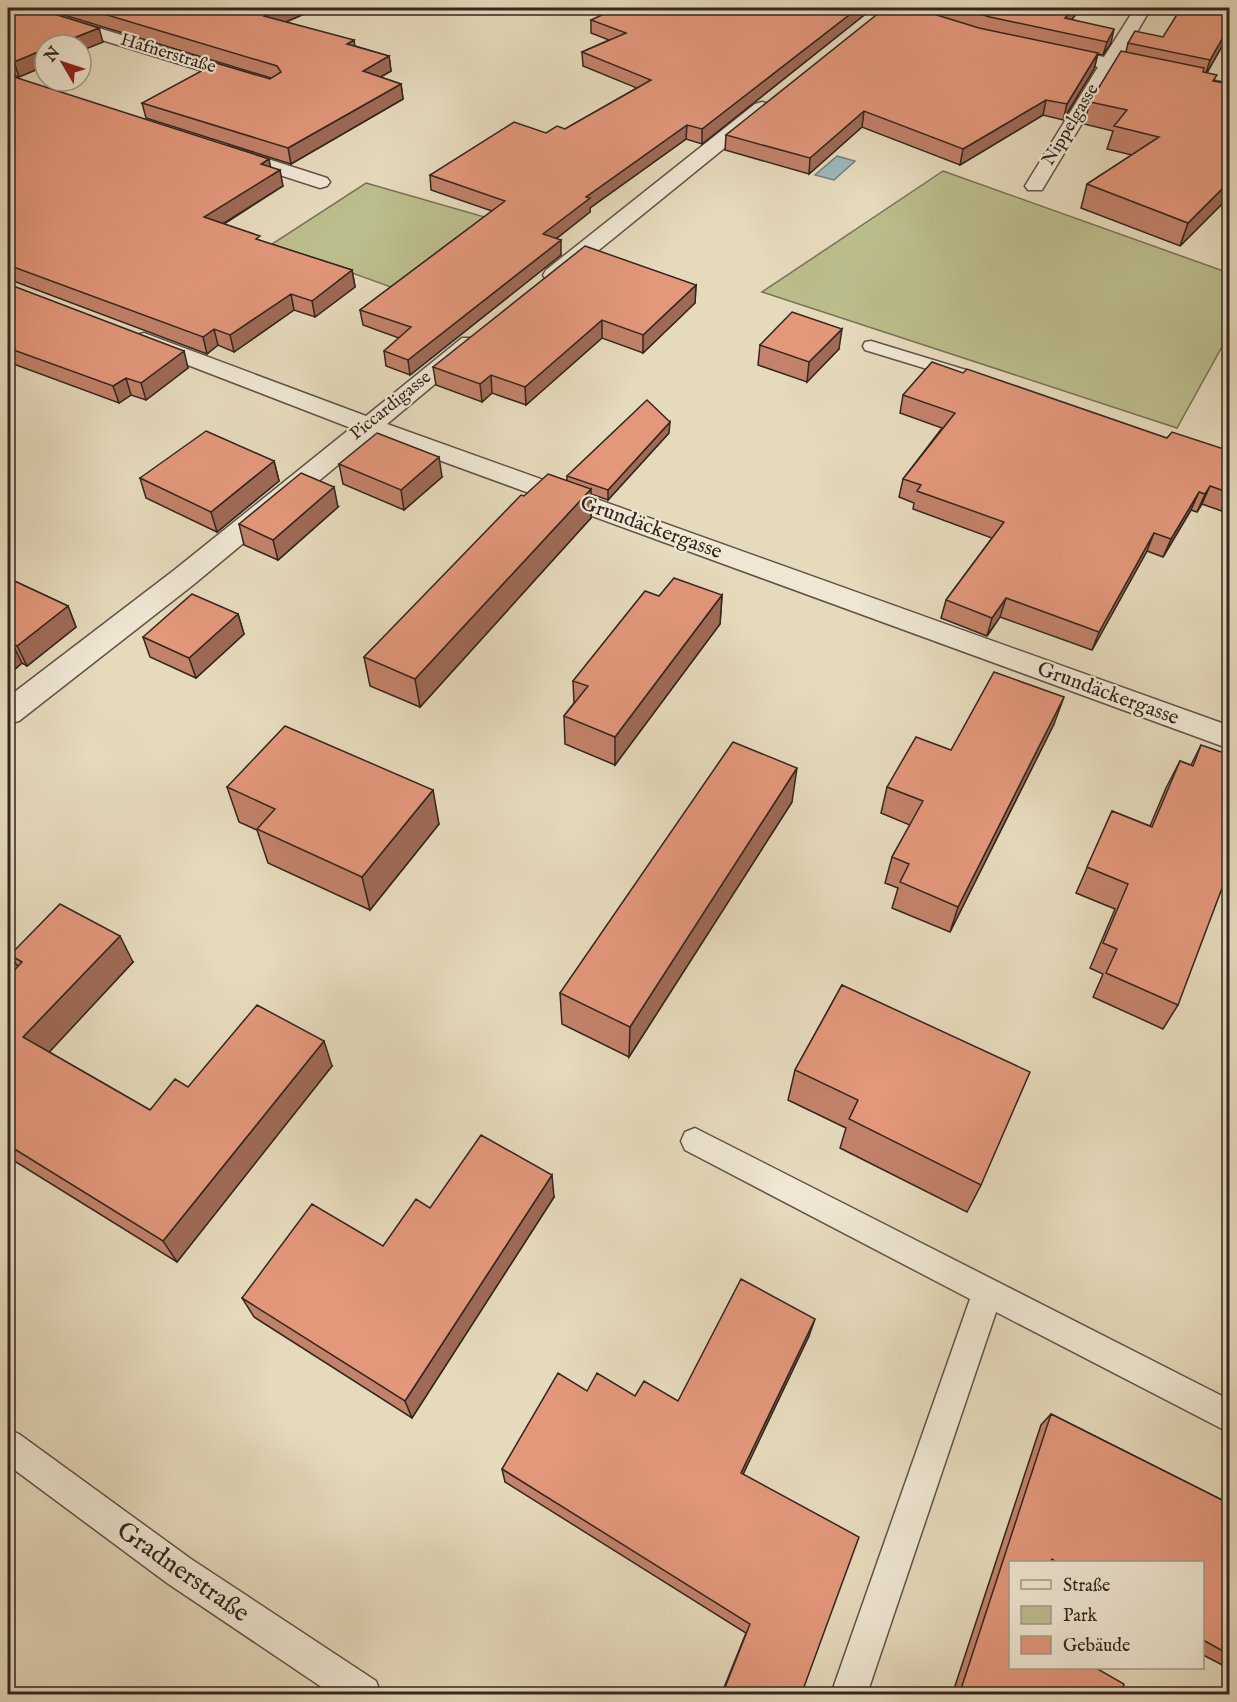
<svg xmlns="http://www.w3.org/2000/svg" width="1237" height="1702" font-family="'IM FELL English',serif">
  <rect width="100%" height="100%" fill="#e6dabc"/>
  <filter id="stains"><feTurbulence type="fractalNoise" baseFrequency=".00333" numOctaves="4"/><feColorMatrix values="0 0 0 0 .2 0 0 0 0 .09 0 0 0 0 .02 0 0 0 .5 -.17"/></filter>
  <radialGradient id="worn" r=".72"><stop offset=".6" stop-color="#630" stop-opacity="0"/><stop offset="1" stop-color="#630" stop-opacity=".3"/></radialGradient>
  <!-- green -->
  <path fill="#bcbd8c" stroke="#787256" stroke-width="1.5" d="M943,171L1229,273V334L1177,428L762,292Z
    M366,183L495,220L399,290L272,244Z"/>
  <!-- water -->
  <path fill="#9bb8bb" stroke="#717e7d" stroke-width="1.5" d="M837,156L855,161L834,180L815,175Z"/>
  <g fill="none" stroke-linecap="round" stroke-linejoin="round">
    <defs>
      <path id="lane" d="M871,341L966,370L969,374L960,379L865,350L863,346L865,342Z
        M695,1128L1230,1400V1433L996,1312L867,1694H831L970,1299L685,1150L681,1141L685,1132Z
        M8,1429L19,1434L191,1559L376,1681L381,1694H332L167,1583L8,1465Z"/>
      <path id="street" d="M1135,8H1151L1120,61L1230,84V95L1114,70L1042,190H1028L1025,186L1098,67L1048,56L1045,52L1054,47L1104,57Z
        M59,16L257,76L260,80L251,85L245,84L53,25L50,21Z
        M762,102L769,104L771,108L769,112L562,280H546L543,275L546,270L755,104Z
        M228,146L327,178L330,182L327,186L320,188L221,156L218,152L221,148Z
        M144,333L366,416L462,338H478L482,343L478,348L387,424L1230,726V749L373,436L193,585L19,721L8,724V697L173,571L351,428L136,345L132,340L136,335Z"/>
    </defs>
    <!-- lane casing -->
    <use href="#lane" stroke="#605346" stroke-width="3"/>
    <!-- street casing -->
    <use href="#street" stroke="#605346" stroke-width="3"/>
    <!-- lane -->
    <use href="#lane" fill="#efe7d3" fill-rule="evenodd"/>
    <!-- street -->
    <use href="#street" fill="#efe7d3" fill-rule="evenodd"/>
  </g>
  <!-- wall -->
  <path fill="#c3826a" stroke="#33261f" stroke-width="1.5" d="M8,8L103,42L45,45V66L19,77L8,74Z
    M41,8H318L286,22L355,46L389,56L391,71L380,77L401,84L403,99L291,164L146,118L142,103L271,78Z
    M873,8L702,144L686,139L590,208V212L556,239L561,255L410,375L386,366L384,351L399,338L363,325L360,310L492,211L431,190L430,175L546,133L565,129L637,88L583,66L582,52L609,40L591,33V20Z
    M915,8H1081L1071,20L1111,43L1103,55L1098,54L1094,69L1063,120L1043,115L960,165L862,127L809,174L725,150L726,135Z
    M1230,8V32L1207,73L1215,81L1230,84V196L1180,246L1081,208L1087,184L1132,155L1107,149L1113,131L1084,124L1090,102L1126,52L1128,43L1163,37Z
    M8,75L270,167L283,186L224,224L261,241L352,270L355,287L315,317L294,310L234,352L218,345L207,354L8,279Z
    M8,284L188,368L146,400L131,395L119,403L8,362Z
    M696,285L695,303L643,353L602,338L526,405L492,393L482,402L436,385L433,367Z
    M760,345L839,349L807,382L758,365Z
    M903,395L1167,438L1230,451V514L1202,504L1197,512L1191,510L1163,557L1147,551L1092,650L1000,617L987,636L941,618L946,600L992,538L913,509L914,503L899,497L903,479L942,428L900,413Z
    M669,433L608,500L591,494V518L420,707L370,686L364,657L524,496L567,481V476Z
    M274,461L279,481L217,532L146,498L140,478Z
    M339,464L442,477L404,510L343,484Z
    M338,507L278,560L244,545L239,524Z
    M8,578L68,606L76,627L27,666L22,663L8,675Z
    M722,595L720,624L615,765L565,744L564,716L574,703L573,681L659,596Z
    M238,614L244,634L196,678L150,657L143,637Z
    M1054,724L950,932L892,908L898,888L885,883L892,857L910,825L881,813L887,787L951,750Z
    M1201,745L1178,1005L1163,1029L1093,997L1103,974L1090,968L1115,909L1076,893L1112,811L1150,826L1166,788L1180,761L1191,765Z
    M227,787L439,824L370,910L268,863L257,830L239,822Z
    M792,802L629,1057L562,1024L560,993Z
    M10,955L133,962L49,1052L150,1110L188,1087L332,1066L177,1262L8,1157V977L18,967Z
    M842,985L981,1185L967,1212L840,1148L846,1128L788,1100L795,1070Z
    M554,1197L412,1418L254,1317L242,1298L383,1246L430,1208Z
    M809,1336L743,1474L801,1695H721L746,1633L505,1482L502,1469L587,1391L678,1401Z
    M1051,1414L1230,1504V1669L1203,1655V1563H1011V1668L1121,1695H952L1041,1425Z"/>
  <!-- shaded-wall -->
  <path fill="#9f6a56" stroke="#33261f" stroke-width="1.5" d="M283,8H318L267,30L264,16Z
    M858,8H873L702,144V129Z
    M1074,8H1081L1062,32L1065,18Z
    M1230,25V32L1205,76L1210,60Z
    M99,28L103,42L81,51V45H56Z
    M1114,29L1111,43L1103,55L1107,42Z
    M354,40L356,55L347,44Z
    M45,49V66L19,77L14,62Z
    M1098,53L1094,69L1063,120L1067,104Z
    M389,56L391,71L365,86L363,71Z
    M401,84L403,99L291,164L288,148Z
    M1046,100L1043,115L960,165L963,149Z
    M864,111L862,127L809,174L810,158Z
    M687,125L686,139L590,208V212L543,249V234L586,197Z
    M269,159L272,175L280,170L283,186L208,233L204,217L261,164Z
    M1230,181V196L1180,246L1188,223Z
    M561,240V255L410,375L408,360Z
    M352,270L355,287L315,317L312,301Z
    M696,285L695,303L643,353V335Z
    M291,294L294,310L234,352L230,335Z
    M602,320V338L526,405L525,387Z
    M214,329L218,345L207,354L203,337Z
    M842,329L839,349L807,382L809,362Z
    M184,351L188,368L146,400L141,383Z
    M491,375L492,393L482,402L480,384Z
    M126,378L131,395L119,403L113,386Z
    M670,422L669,433L608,500V490Z
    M439,457L442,477L404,510L401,490Z
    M274,461L279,481L217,532L211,512Z
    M1210,486L1202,504L1197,512L1205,494Z
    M334,487L338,507L278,560L273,540Z
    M591,489V518L420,707L415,679Z
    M1199,492L1191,510L1163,557L1171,539Z
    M1154,533L1147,551L1092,650L1099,632Z
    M722,595L720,624L615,765V737Z
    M1006,598L1000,617L987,636L992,618Z
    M68,606L76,627L27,666L17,646Z
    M238,614L244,634L196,678L189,658Z
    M12,643L22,663L8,675V647Z
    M1064,697L1054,724L950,932L958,907Z
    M797,768L792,802L629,1057L630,1027Z
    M433,790L439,824L370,910L362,877Z
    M120,936L133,962L40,1062L23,1037Z
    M324,1041L332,1066L177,1262L163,1241Z
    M552,1175L554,1197L412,1418L405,1401Z
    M815,1319L809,1336L737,1487L741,1473Z"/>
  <!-- building -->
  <path fill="#e3977b" stroke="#33261f" stroke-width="1.5" d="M8,8H35L99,28L56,45H45V49L14,62L8,61Z
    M84,8H283L264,16L354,40L347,44L389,56L363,71L401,84L288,148L142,103L216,63L270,79L281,72L277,66Z
    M617,8H858L702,129L687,125L586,197L590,198L543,234L561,240L408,360L384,351L411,327L360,310L505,201L430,175L514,122L546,133L557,126L565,129L651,80L582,52L626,33L591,20Z
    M885,8H914L979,28L1098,53L1067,104L1046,100L963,149L864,111L810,158L726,135Z
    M959,8H1074L1065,18L1114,29L1107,42L990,17Z
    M1181,8H1230V25L1210,60L1128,43L1135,31L1163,37Z
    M1121,51L1204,68L1203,72L1217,75L1213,81L1230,84V181L1188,223L1087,184L1159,137L1114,126L1127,110L1090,102Z
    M8,75L269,159L261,164L280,170L204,217L260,236L256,239L352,270L312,301L291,294L230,335L214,329L203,337L8,265Z
    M585,246L696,285L643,335L602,320L525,387L491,375L480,384L433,367Z
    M8,284L184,351L141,383L126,378L113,386L8,348Z
    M792,312L842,329L809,362L760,345Z
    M932,362L963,373L967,369L1167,438L1172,432L1230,451V493L1210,486L1205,494L1199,492L1171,539L1154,533L1099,632L1006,598L992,618L946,600L1004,522L917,491L921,485L903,479L955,413L903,395Z
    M647,400L670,422L608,490L567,476Z
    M206,431L274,461L211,512L140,478Z
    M377,433L439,457L401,490L339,464Z
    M301,473L334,487L273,540L239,524Z
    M548,474L591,489L415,679L364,657L521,495L524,496Z
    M8,578L68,606L17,646L12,643L8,647Z
    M674,578L722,595L615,737L564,716L588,686L573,681L645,591L659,596Z
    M192,594L238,614L189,658L143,637Z
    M994,672L1064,697L958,907L900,882L909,864L892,857L923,801L887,787L916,737L951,750Z
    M285,726L433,790L362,877L257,829L275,809L227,787Z
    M733,742L797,768L630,1027L560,993Z
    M1201,745L1230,755V867L1178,1005L1106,973L1117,949L1103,943L1128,884L1087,867L1112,811L1152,827L1180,761L1193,766Z
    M60,904L120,936L23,1037L150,1110L175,1079L188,1087L257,1005L324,1041L163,1241L8,1145V977L22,962L10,955Z
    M842,985L1030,1072L981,1185L849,1119L858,1100L795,1070Z
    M481,1135L552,1175L405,1401L242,1298L312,1204L383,1246L416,1199L430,1208Z
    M741,1279L815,1319L741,1473L859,1537L801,1695H722L750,1624L502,1469L558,1373L587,1391L597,1373L635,1396L644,1381L678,1401Z
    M1051,1414L1230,1504V1655L1203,1640V1563H1058L1052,1559L1050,1563H1011V1668H1096L1124,1684L1121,1695H959Z"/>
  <g text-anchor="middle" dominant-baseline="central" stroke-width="4.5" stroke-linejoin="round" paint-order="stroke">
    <!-- far-street labels -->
    <g font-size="18" fill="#33261f" stroke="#efe7d3">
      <text transform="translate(168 54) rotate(17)">Hafnerstraße</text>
      <text transform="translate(1071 125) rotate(-59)">Nippelgasse</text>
      <text transform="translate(391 406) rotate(-39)">Piccardigasse</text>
    </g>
    <!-- street labels -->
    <g font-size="21" fill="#33261f" stroke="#efe7d3">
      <text transform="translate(651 528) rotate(20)">Grundäckergasse</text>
      <text transform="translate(1108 694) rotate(20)">Grundäckergasse</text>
    </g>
    <!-- near-street labels -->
    <g font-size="26" fill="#33261f" stroke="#efe7d3">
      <text transform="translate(183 1572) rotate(35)">Gradnerstraße</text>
    </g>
  </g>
  <!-- margin -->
  <rect width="1237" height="1702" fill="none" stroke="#e6dabc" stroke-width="30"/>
  <rect x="9" y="9" width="1219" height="1684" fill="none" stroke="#33261f" stroke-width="3"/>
  <rect x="15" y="15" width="1207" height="1672" fill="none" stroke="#33261f" stroke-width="1.5"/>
  <!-- legend -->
  <rect x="1009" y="1561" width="195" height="108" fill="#efe7d3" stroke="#a49a8b" stroke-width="1.5"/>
  <rect x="1021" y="1580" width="30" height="9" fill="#efe7d3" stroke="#a49a8b" stroke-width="1.5"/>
  <text x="1063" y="1591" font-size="18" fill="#33261f">Straße</text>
  <rect x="1021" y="1606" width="30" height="18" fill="#bcbd8c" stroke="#a49a8b" stroke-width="1.5"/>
  <text x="1063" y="1621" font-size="18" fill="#33261f">Park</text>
  <rect x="1021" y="1636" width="30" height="18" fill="#e3977b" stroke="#a49a8b" stroke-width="1.5"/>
  <text x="1063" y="1651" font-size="18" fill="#33261f">Gebäude</text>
  <!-- north arrow -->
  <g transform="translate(63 63) rotate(309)"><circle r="28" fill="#efe7d3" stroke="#a49a8b" stroke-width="1.5"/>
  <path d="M0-4.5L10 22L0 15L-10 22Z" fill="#8f2418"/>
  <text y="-9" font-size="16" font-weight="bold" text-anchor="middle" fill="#33261f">N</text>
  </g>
  <rect width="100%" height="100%" filter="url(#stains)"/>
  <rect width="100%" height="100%" fill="url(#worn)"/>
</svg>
